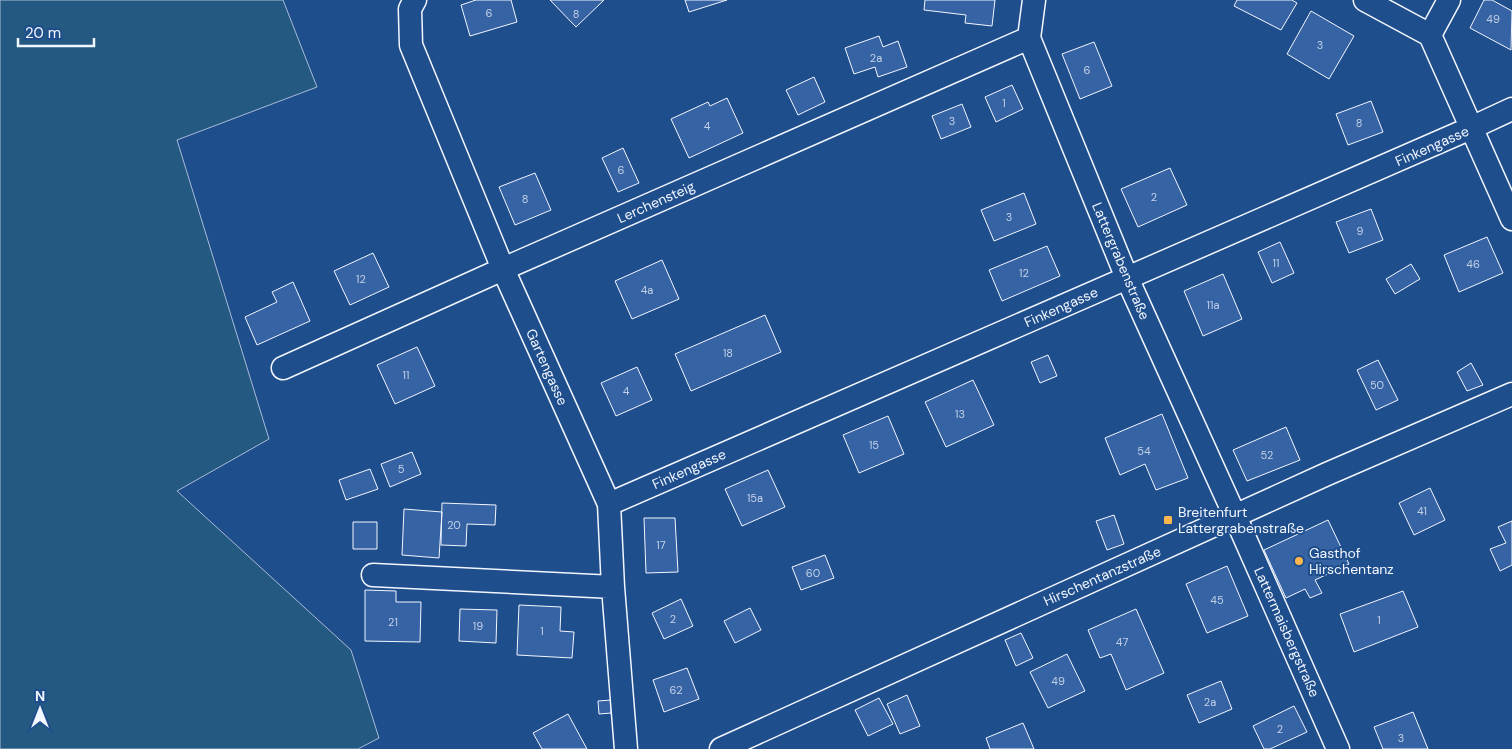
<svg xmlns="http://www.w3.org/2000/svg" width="1512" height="749" font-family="'DM Sans',sans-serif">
  <rect width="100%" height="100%" fill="#1f4e8c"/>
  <!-- green -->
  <path fill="#245a82" stroke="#a8bbd7" d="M0,0H283L317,87L177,140L269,439L177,491L351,650L379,738L358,749H0Z"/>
  <!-- building -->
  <path fill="#3563a3" stroke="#f2f6ff" d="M476,0H511L517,22L470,36L461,5Z
    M550,0H604L576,27Z
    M685,0H727L689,12Z
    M925,0H995L992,26L965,23L966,15L924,10Z
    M1237,0H1292L1297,3L1281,30L1234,6Z
    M1484,0H1492L1512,11L1511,50L1470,28Z
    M1311,11L1354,36L1329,79L1287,54Z
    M879,36L883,47L898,41L907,67L878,77L875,67L854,74L845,48Z
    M1094,42L1112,86L1080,99L1062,54Z
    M814,77L825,102L798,115L786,90Z
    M1012,85L1023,109L996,122L985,97Z
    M727,98L743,133L689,158L671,119L708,102L710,106Z
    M1371,101L1383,132L1348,145L1336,114Z
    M962,104L971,127L941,139L932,116Z
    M623,148L639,183L618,192L602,158Z
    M1170,168L1187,205L1138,227L1121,189Z
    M535,173L551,210L515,225L499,187Z
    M1024,193L1036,224L994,241L981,210Z
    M1371,209L1383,240L1349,253L1336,222Z
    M1487,237L1503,273L1459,292L1444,255Z
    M1280,242L1294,273L1272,283L1258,252Z
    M1047,246L1060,276L1002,301L989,270Z
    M373,253L389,287L350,305L334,271Z
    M662,260L679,299L632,319L615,281Z
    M1411,264L1420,279L1395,294L1386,279Z
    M1223,274L1242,319L1203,336L1184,291Z
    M293,282L310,321L257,345L245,317L277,302L272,292Z
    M765,315L781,352L691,391L675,354Z
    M417,347L435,386L395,404L377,365Z
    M1048,355L1057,376L1040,383L1031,362Z
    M1378,360L1398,400L1376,410L1357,370Z
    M1471,363L1483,385L1467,391L1457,372Z
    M637,367L652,400L616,416L601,383Z
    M973,380L994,425L946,447L925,402Z
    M1162,414L1188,478L1156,490L1145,464L1120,475L1105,438Z
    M888,416L904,454L859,473L843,435Z
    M1286,427L1300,460L1247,481L1233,450Z
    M412,452L421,474L390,487L381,464Z
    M370,469L378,489L346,500L339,480Z
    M768,470L785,507L742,526L725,489Z
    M1430,488L1445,520L1414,535L1399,503Z
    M442,503L496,505L495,525L467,524L466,546L441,545Z
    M404,509L442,512L439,558L402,555Z
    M1114,515L1124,544L1107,550L1096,521Z
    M644,518H675L678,572L646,573Z
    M1328,520L1349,564L1315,580L1322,593L1310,598L1305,589L1286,598L1264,550Z
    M1512,521V565L1500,571L1490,549L1506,543L1498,527Z
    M353,522H377V549H353Z
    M825,555L834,578L801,590L792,567Z
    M1227,566L1248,616L1207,633L1186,584Z
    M365,590L396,591V602H421L420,642L365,641Z
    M1403,591L1418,627L1354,652L1340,614Z
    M681,599L693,626L664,639L652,613Z
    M519,605L561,607L560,631L574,632L572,658L517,655Z
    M750,608L761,630L735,643L724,621Z
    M460,609L497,610L496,643L459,641Z
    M1136,609L1164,673L1126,690L1111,654L1100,658L1088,630Z
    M1021,633L1033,658L1016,666L1005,640Z
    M1067,654L1085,691L1048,708L1030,672Z
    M687,668L699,699L664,712L653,680Z
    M1221,681L1232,709L1199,723L1187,695Z
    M907,695L920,726L900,734L887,704Z
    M879,698L893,724L868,736L855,710Z
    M611,700V713L599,714L598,701Z
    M1294,706L1307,732L1270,749H1264L1253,726Z
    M1413,712L1428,749H1383L1374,727Z
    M568,714L587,749H542L533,733Z
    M1023,723L1034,749H990L986,738Z"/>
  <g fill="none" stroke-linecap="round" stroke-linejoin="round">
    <defs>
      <path id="street" d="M415,0L410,9L411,45L503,269L609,504L613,587L626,749
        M1034,0L1029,38L1127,278L1235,516L1338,749
        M1365,0L1430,35L1512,219
        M1430,35L1449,0
        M283,368L503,269L1029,38
        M609,504L1471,128L1512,109
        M373,575L613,587
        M721,749L1327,474L1512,394"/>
    </defs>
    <!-- street casing -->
    <use href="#street" stroke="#f2f6ff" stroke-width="25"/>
    <!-- street -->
    <use href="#street" stroke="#1f4e8c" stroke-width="22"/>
  </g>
  <!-- markers -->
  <g fill="#ffb74d" stroke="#1f4e8c" stroke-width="2">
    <rect x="1163" y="515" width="10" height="10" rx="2.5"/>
    <circle cx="1299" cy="561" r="5"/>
  </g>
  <g text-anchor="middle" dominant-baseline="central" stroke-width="4" stroke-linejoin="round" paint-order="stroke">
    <!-- number labels -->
    <g font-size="11" fill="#c3d1e8">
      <text x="489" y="13">6</text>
      <text x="576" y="14">8</text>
      <text x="1493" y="19">49</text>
      <text x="1320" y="45">3</text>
      <text x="876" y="58">2a</text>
      <text x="1087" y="70">6</text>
      <text x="1004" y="103">1</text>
      <text x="952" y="121">3</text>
      <text x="1359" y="123">8</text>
      <text x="707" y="126">4</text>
      <text x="621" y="170">6</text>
      <text x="1154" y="197">2</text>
      <text x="525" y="199">8</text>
      <text x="1009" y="217">3</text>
      <text x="1360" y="231">9</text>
      <text x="1276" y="263">11</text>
      <text x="1473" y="264">46</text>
      <text x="1024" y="273">12</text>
      <text x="361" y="279">12</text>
      <text x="647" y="290">4a</text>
      <text x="1213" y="305">11a</text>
      <text x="728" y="353">18</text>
      <text x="406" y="375">11</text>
      <text x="1377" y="385">50</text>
      <text x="626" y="391">4</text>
      <text x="960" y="414">13</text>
      <text x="874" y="445">15</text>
      <text x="1144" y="451">54</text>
      <text x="1267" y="455">52</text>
      <text x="401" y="469">5</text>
      <text x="755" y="498">15a</text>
      <text x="1422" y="511">41</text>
      <text x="454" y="525">20</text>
      <text x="661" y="545">17</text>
      <text x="813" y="573">60</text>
      <text x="1217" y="600">45</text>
      <text x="673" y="619">2</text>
      <text x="1379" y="620">1</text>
      <text x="393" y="622">21</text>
      <text x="478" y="626">19</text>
      <text x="542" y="631">1</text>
      <text x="1122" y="642">47</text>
      <text x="1058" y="681">49</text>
      <text x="676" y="690">62</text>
      <text x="1210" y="702">2a</text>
      <text x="1280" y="729">2</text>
      <text x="1401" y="738">3</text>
    </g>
    <!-- street labels -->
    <g font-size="14" fill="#f2f6ff" stroke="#1f4e8c">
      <text transform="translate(1432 146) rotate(-24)">Finkengasse</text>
      <text transform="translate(656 202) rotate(-24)">Lerchensteig</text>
      <text transform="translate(1121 261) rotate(67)">Lattergrabenstraße</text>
      <text transform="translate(1061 307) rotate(-24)">Finkengasse</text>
      <text transform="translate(547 367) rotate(66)">Gartengasse</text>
      <text transform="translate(689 469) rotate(-24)">Finkengasse</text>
      <text transform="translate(1102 576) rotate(-24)">Hirschentanzstraße</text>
      <text transform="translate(1287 632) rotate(66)">Lattermaisbergstraße</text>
    </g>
    <!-- poi labels -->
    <g font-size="14" fill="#f2f6ff" stroke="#1f4e8c" text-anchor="start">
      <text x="1178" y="512">Breitenfurt<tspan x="1178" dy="16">Lattergrabenstraße</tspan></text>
      <text x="1309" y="553">Gasthof<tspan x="1309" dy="16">Hirschentanz</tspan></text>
    </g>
  </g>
  <!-- north arrow -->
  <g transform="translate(40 709)" stroke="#1f4e8c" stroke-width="4" paint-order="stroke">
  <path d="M0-4L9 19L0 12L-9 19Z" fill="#f2f6ff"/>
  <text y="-8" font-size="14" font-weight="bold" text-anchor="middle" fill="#f2f6ff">N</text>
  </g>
  <!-- scale -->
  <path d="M18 38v8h76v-8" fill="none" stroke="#f2f6ff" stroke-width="2.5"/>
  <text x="25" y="38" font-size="15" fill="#f2f6ff" stroke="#1f4e8c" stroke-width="4" paint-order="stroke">20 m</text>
</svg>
